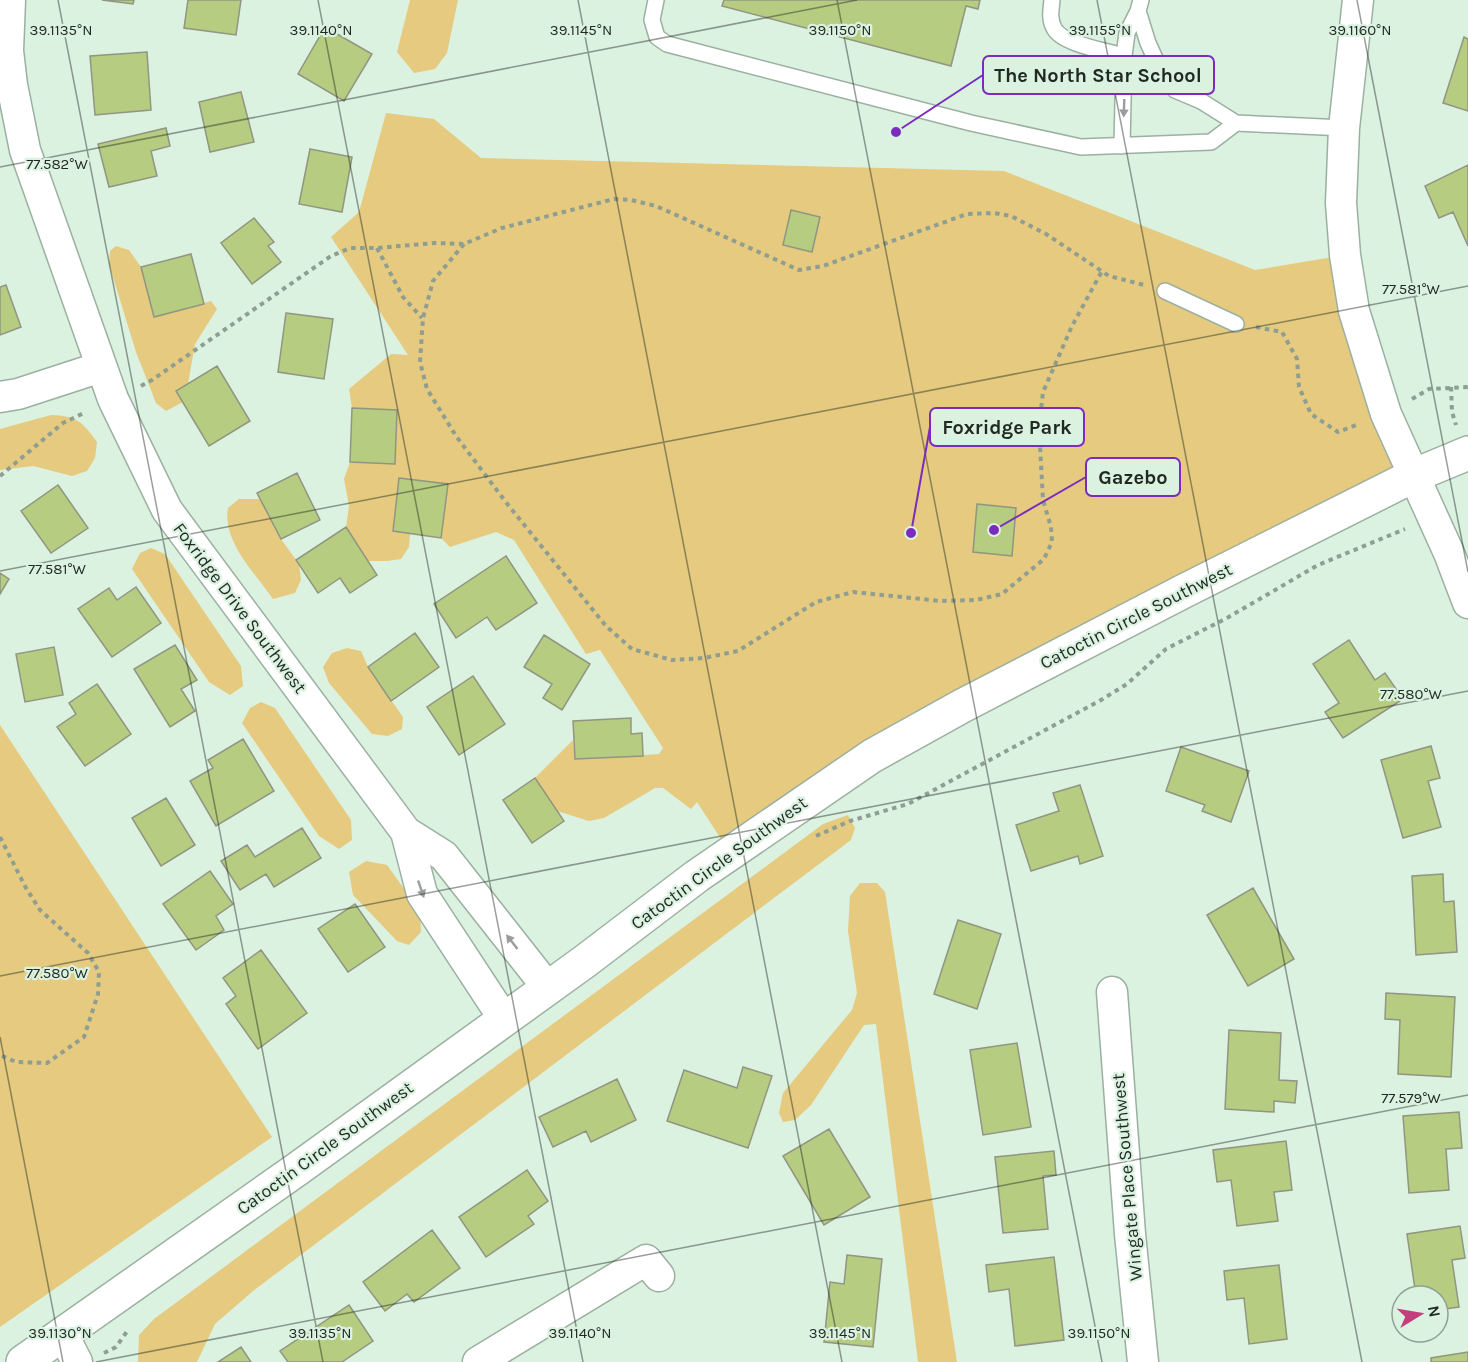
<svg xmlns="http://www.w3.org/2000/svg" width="1468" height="1362" font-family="Karla,sans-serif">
  <rect width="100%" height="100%" fill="#dcf2e1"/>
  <!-- green -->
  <path fill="#e5ca7f" d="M410,0H458L447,53L435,69L414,73L397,52Z
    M386,113L434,119L481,158L1004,171L1255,270L1345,255L1413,476L1184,591L730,853L697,802L691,809L663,788H655L604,818L589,821L557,811L535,778L573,740L575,759L659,754L663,748L600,650L586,654L514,540L496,532L450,547L441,538L448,484L399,479L393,531L410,534L409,547L401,559L387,561H368L346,527L349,506L344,479L350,462L395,464L397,410L352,408L349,389L391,354L408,355L331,237L359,212Z
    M116,246L129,250L141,267L154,317L211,301L217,309L195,344L188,384L183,402L166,411L156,403L136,352L109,264L110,251Z
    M51,415C76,416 82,421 97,442L95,458L87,471L72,476L33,466L0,470V429Z
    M239,499H261L281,539L299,564L301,580L295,593L273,599C255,573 222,541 228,508Z
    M151,548L165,554L241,666L243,686L230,695L209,682L132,569L140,553Z
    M347,648L361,651L368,667L403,717L402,729L388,736L372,734L329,683L323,667L332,653Z
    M261,702L275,708L351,820L352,840L339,849L319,836L242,723L250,708Z
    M0,725L272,1137L0,1327Z
    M848,815L855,828L851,840L253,1291L215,1324L197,1362H138L139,1335L154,1319L823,824Z
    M366,861L387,865L420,911L421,932L409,945L397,941L353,895L349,872Z
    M860,883H877L885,892L957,1362H918L876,1024L864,1025L811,1105L795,1120L783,1122L779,1113L783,1093L852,1010L857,993L848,931L850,896Z"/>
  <!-- building -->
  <path fill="#b6cc80" stroke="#909681" stroke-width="1.5" d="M102,0H134L133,4Z
    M188,0H241L236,35L184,28Z
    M724,0H980L978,9L966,6L951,66L722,6Z
    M325,27L372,54L344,101L298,74Z
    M1464,37L1468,39V111L1443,103Z
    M147,52L151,110L95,115L90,56Z
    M241,92L254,142L210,152L199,102Z
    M166,128L170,146L151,151L157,176L109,187L98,144Z
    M310,149L352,157L342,212L299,204Z
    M1468,165V246L1453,212L1439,218L1425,186Z
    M791,210L820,217L812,252L783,245Z
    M254,218L274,242L268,246L281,262L252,284L221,243Z
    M191,254L204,304L154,317L141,267Z
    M6,285L21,327L0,335V287Z
    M286,313L333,319L324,379L278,372Z
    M217,366L250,421L209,446L176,391Z
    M352,408L397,410L395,464L350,462Z
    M297,473L320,520L281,539L257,493Z
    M399,478L448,484L441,538L393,531Z
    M58,485L88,528L51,553L21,511Z
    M977,504L1016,508L1012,556L973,552Z
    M346,527L377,575L350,593L340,578L318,593L296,560Z
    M506,556L537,603L496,630L487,617L456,638L434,604Z
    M0,573L9,579L0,594Z
    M136,587L161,623L112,657L78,609L109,588L117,600Z
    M415,633L439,667L391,701L368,667Z
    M544,635L590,664L562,710L543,698L552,684L524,667Z
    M1349,640L1375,680L1385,673L1403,699L1343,738L1325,712L1339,703L1313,664Z
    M175,645L197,680L181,689L195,711L170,727L134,669Z
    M54,647L63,695L25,702L16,654Z
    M473,676L505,724L459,755L427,707Z
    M97,684L131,734L85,766L57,727L76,714L69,703Z
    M631,718V734L642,733L643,756L575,759L573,721Z
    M243,739L274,791L216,826L190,781L213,768L208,760Z
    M1431,746L1440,778L1428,781L1441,827L1403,838L1381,760Z
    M1181,747L1249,771L1231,822L1202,811L1205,805L1166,791Z
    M535,778L564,821L532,843L503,800Z
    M1080,785L1103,856L1080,864L1078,856L1031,871L1016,825L1059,811L1053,793Z
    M166,798L195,845L161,866L132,818Z
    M302,828L321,858L274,887L266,874L240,890L221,861L247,845L255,857Z
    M210,871L233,904L216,916L224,930L196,950L163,904Z
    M1443,874L1444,902L1454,901L1457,952L1416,955L1412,876Z
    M1253,888L1294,959L1248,986L1207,915Z
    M355,904L385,947L348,972L318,929Z
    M958,920L1001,934L977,1009L934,994Z
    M261,950L307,1013L258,1049L226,1004L236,996L223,978Z
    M1386,993L1455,997L1451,1077L1398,1074L1400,1020L1385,1019Z
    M1229,1030L1281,1033L1279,1080L1297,1081L1295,1103L1274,1101V1112L1225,1109Z
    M1017,1043L1031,1127L983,1135L970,1050Z
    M743,1067L772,1076L748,1148L667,1121L684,1070L737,1088Z
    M617,1079L636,1120L591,1142L586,1131L553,1147L539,1117Z
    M1459,1112L1462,1148L1446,1149L1449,1190L1409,1193L1403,1116Z
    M829,1129L870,1197L824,1225L783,1156Z
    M1286,1141L1292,1190L1274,1192L1278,1221L1237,1226L1231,1180L1217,1182L1213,1150Z
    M1054,1151L1056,1175L1043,1176L1048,1229L1003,1233L995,1157Z
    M527,1170L548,1201L528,1216L534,1224L486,1257L459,1217Z
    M1460,1226L1465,1258L1452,1260L1459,1307L1438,1310V1296H1416L1407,1234Z
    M432,1230L460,1268L414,1302L407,1294L385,1311L363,1282Z
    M847,1255L882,1259L873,1347L824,1342L830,1282L844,1284Z
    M1054,1257L1064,1340L1015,1346L1009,1289L989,1292L986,1265Z
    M1279,1265L1287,1339L1249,1344L1244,1298L1227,1300L1224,1271Z
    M349,1305L373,1341L342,1362H288L280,1351Z
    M241,1347L251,1362H218Z
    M1468,1352V1362H1431V1358Z"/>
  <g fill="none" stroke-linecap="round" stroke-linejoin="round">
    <defs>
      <path id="service" d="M656,0L652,20L657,37L667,44L971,123L1081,147L1211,142L1236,123
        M1052,0C1051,10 1049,19 1054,28C1061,44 1107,51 1124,56
        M1138,11L1148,43L1163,76L1175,90L1201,101L1236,123L1344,128
        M1122,146L1124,56L1127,33L1138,11L1141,0
        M1165,291L1236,324"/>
      <path id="minor" d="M10,0L8,51L12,85L25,150L113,399L167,510L406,832L422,894L504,1019
        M1358,0L1344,128L1341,203L1345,255L1354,311L1386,414L1449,553L1468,603
        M0,397L18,394L101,367
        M406,832L444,856L548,988
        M1112,992L1130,1234L1143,1362
        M62,1333L77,1362
        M478,1362L646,1260L659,1276"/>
      <path id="secondary" d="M23,1362L296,1170L584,962L697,876L872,756L962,706L1184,591L1413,476L1468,453"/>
    </defs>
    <!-- service casing -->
    <use href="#service" stroke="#9bb0a0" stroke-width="18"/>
    <!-- minor casing -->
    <use href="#minor" stroke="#9bb0a0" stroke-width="33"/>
    <!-- secondary casing -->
    <use href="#secondary" stroke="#9bb0a0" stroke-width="36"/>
    <!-- path -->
    <path stroke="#8e9e91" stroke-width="4" stroke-dasharray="4.5 4.5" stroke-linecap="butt" d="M464,244L433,281L423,318L420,362L427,389L456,436L505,501L606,626L632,649L672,660L704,658L738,651L816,602L853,592L941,601L976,600L1002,594L1044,559L1052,542L1051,527L1043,500L1039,428L1043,392L1072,326L1102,271
      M377,248L403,297L422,318
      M1256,327L1282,332L1297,359L1299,387L1311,414L1338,432L1359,424
      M141,386L152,380L331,256L350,248H377L435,243L464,244L502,228L614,199L631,200L656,206L799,270L823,266L967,214L994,213L1011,216L1046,234L1109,276L1144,285
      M1451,387L1452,412L1456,425
      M1412,399L1429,389L1468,387
      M0,476L63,423L86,412
      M816,836L850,821L908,804L1101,700L1127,684L1166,649L1227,618L1318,565L1405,529
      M0,837L26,888L40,910L88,953L99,972L98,994L84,1037L47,1063L16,1062L0,1055
      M104,1353L116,1347L128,1330"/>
    <!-- service -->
    <use href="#service" stroke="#fff" stroke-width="15"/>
    <!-- minor -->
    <use href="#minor" stroke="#fff" stroke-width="30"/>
    <!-- secondary -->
    <use href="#secondary" stroke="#fff" stroke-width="33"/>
  </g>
  <!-- one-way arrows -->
  <defs><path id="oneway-solid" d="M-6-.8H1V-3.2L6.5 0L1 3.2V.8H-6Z" transform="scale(1.5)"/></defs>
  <g fill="#9a9e9b">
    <use href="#oneway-solid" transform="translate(1124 108) rotate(92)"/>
    <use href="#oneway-solid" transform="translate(421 889) rotate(71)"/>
    <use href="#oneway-solid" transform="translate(512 942) rotate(-128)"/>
  </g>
  <!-- ticks -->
  <path fill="none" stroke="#1f2821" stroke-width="1.5" stroke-opacity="0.45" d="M58,0L323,1362M318,0L583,1362M578,0L842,1362M837,0L1102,1362M1097,0L1362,1362M1357,0L1468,572M0,167L857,0M0,571L1468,286M0,976L1468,691M0,1037L63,1362M96,1362L1468,1095"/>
  <g text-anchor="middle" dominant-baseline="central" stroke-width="4.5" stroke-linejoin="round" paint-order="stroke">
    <!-- street labels -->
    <g font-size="18" fill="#1f2821" stroke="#dcf2e1">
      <text transform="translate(240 608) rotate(53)">Foxridge Drive Southwest</text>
      <text transform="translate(1136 616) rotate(-27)">Catoctin Circle Southwest</text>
      <text transform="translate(719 863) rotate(-36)">Catoctin Circle Southwest</text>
      <text transform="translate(325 1148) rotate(-36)">Catoctin Circle Southwest</text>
      <text transform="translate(1127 1177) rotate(-95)">Wingate Place Southwest</text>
    </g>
  </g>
  <g font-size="15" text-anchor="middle" fill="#1f2821" stroke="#dcf2e1" stroke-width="4.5" stroke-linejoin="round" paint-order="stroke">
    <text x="61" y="35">39.1135°N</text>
    <text x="321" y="35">39.1140°N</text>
    <text x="581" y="35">39.1145°N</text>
    <text x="840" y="35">39.1150°N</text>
    <text x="1100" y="35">39.1155°N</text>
    <text x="1360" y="35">39.1160°N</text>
    <text x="57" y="169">77.582°W</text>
    <text x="1411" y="294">77.581°W</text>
    <text x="57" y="574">77.581°W</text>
    <text x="1411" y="699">77.580°W</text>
    <text x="57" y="978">77.580°W</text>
    <text x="1411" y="1103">77.579°W</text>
    <text x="60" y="1338">39.1130°N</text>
    <text x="320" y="1338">39.1135°N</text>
    <text x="580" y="1338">39.1140°N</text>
    <text x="840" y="1338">39.1145°N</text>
    <text x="1099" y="1338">39.1150°N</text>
  </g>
  <!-- callouts -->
  <path fill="none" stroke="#7b2cbf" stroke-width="2" d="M896 132L983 75M911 533L930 427M994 530L1086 477"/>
  <g fill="#7b2cbf" stroke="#dcf2e1" stroke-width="2">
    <circle cx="896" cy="132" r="6"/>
    <circle cx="911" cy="533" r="6"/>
    <circle cx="994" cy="530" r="6"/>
  </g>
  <g fill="#dcf2e1" stroke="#7b2cbf" stroke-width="2">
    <rect x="983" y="56" width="231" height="38" rx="6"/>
    <rect x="930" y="408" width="154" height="38" rx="6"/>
    <rect x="1086" y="458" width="94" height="38" rx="6"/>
  </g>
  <g font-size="20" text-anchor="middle" font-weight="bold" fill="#1f2821">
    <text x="1098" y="82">The North Star School</text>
    <text x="1007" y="434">Foxridge Park</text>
    <text x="1133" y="484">Gazebo</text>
  </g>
  <!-- north arrow -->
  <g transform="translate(1420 1314) rotate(79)"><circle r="28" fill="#dcf2e1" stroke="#90a194" stroke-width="1.5"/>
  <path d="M0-4.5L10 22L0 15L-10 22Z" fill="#c43d7c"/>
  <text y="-9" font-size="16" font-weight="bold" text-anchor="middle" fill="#1f2821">N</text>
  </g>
</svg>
